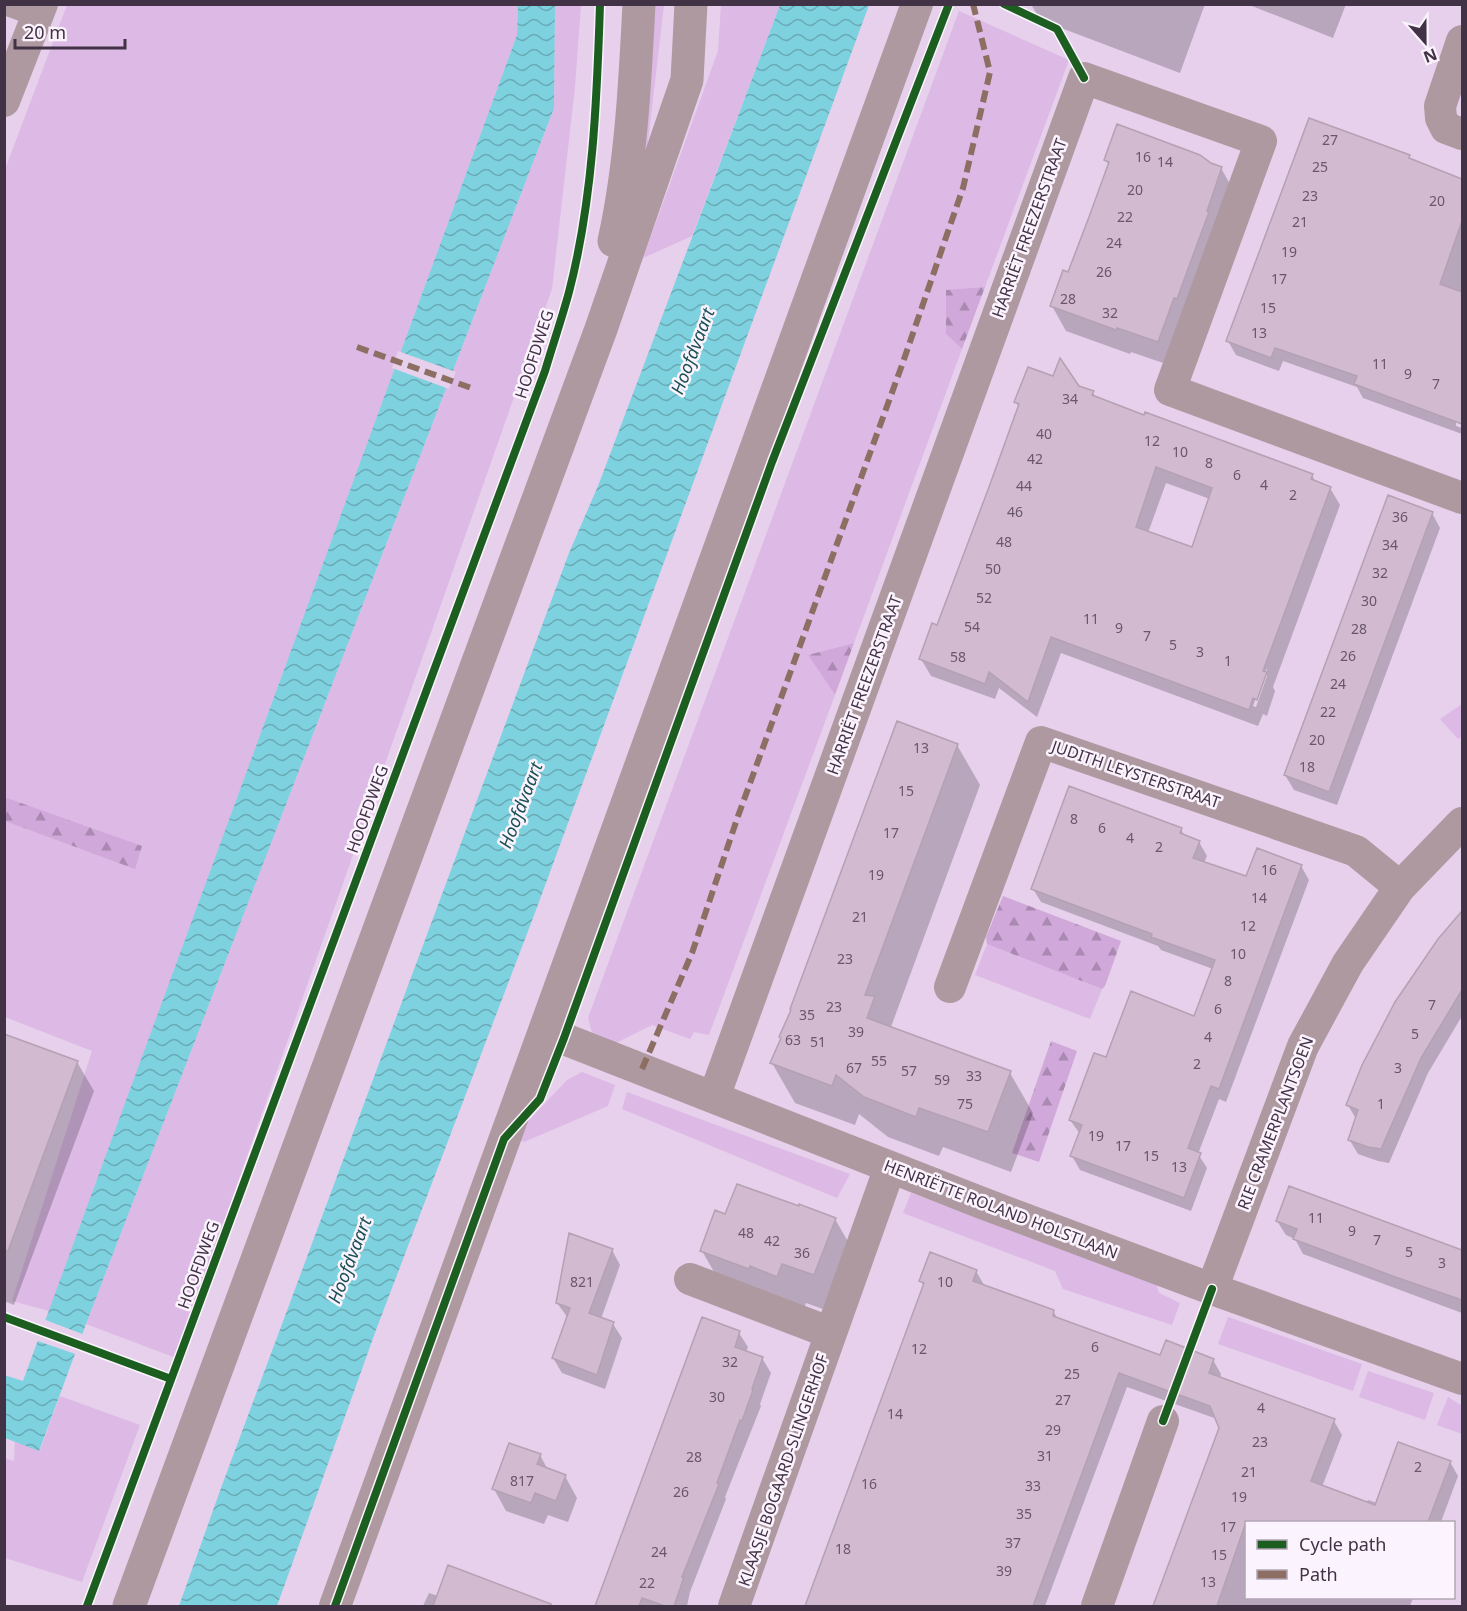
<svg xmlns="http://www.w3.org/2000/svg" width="1467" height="1611" font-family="'Noto Sans',sans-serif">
  <defs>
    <pattern id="forest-firs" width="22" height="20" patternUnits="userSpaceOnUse" patternTransform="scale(1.5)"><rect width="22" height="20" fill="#d0a8d9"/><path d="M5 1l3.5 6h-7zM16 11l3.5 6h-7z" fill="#aa89b2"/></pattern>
    <pattern id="water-waves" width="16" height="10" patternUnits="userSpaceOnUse" patternTransform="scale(1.5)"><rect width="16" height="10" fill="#7ed1de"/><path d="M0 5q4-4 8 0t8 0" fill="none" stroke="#69aab6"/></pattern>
  </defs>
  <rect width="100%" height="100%" fill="#e6d0eb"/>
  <!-- green -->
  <path fill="#ddb9e5" d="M67,5H518L517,35L49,1311L12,1301L92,1051L5,1017L4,172Z
    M555,5H581L575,87L552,289L176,1358L86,1324L554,108Z
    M650,5H664L642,193Z
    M721,5H780L692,236L643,258L718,51Z
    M959,11L1069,60L985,287L946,291V334L962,349L854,643L808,655L835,695L709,1035L694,1032L690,1039L652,1025L614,1044L592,1032L588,1018Z
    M1462,704V736L1458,739L1440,719Z
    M987,944L1102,989L1090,1019L975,975Z
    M582,1072L615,1085L608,1106L524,1142L514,1136L567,1080Z
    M627,1092L850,1174L837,1198L622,1109Z
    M911,1193L1156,1283L1159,1293L1180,1303L1172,1325L1063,1289L1055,1271L903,1213Z
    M1228,1317L1362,1364L1353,1391L1218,1344Z
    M1368,1371L1434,1393L1425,1420L1359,1397Z
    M60,1396L140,1425L82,1582L5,1558L4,1458L14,1461L15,1441L40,1450Z
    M1448,1397L1462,1406V1434L1437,1425Z"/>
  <!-- forest -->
  <path fill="url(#forest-firs)" d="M985,287L962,349L946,334V290Z
    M854,643L835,695L808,655Z
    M4,797L142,846L135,869L5,821Z
    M1003,896L1121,941L1105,986L1102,989L987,944L986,937Z
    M1051,1041L1077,1051L1039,1162L1012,1153Z"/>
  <!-- water -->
  <path fill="url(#water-waves)" d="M518,5H555L554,108L86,1324L39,1451L5,1438L4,1375L23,1381L517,35Z
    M780,5H869L536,910L376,1330L277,1606H179L221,1488L569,553L598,486Z"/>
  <!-- pier -->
  <path fill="#e6d0eb" d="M398,351L456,372L449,389L392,368Z
    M43,1319L85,1335L78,1355L35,1340Z"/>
  <!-- shadow -->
  <path fill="#0003" fill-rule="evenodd" d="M1031,4H1205L1180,73L1040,20Z
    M1247,4H1346L1333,38Z
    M1409,156L1411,161L1462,180V425L1456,422V426L1462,428V434L1363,398L1357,387L1283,361L1279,371L1236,355L1228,341Z
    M1106,160L1221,168L1235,193L1172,366L1131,352L1130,354L1066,331L1052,306L1069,274L1109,166Z
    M1078,387L1093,393L1096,398L1312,475L1316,483L1330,488L1340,505L1273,687L1275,691L1267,716L1263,714L1258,726L1061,653L1037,717L999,688L995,699L931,676L921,659L938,627L1019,408L1016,402ZM1166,483L1210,499L1193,548L1148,533ZM1267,668V676L1256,707L1253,706Z
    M1432,513L1440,528L1337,805L1294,790L1285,775Z
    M957,745L980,785L891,1027L1010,1073L1033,1113L1011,1172L943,1147L939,1156L888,1137L859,1114L855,1125L795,1103L772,1063Z
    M1181,829L1185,837L1199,842L1207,856L1204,863L1247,878L1301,866L1309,880L1226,1102L1219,1099L1198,1154L1207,1168L1191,1211L1080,1170L1072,1156L1080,1134L1070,1120L1107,1059L1195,1018L1213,969L1161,950L1158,946L1041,902L1033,889Z
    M1462,913V1016L1428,1073L1389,1163L1378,1161L1358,1154L1349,1139L1356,1119L1348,1105L1439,940Z
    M4,1036L77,1062L94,1091L14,1305L4,1301Z
    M1290,1188L1462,1252V1313L1303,1254L1295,1239L1286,1235L1277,1221Z
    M726,1216L835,1219L858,1259L837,1314L806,1303L801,1316L725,1291L702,1251Z
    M612,1250L620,1265L601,1319L613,1324L622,1338L605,1389L562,1373L553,1358L568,1318L557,1303Z
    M976,1271L984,1285L1053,1311L1058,1319L1161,1356L1213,1360L1221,1374L1220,1378L1334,1421L1342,1435L1322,1487L1366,1503L1368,1500L1377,1503L1450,1462L1458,1476L1441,1522H1246V1598H1413L1410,1606H1155L1221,1428L1217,1419L1127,1387L1045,1606H807L924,1287L921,1281Z
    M703,1319L739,1333L748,1347L746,1352L762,1358L771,1373L760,1404L761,1406L725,1497L726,1499L690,1592L687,1606H597Z
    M540,1455L548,1470L565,1476L577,1498L568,1522L548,1515L544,1524L506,1511L494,1489Z
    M429,1593L438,1596L512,1602L510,1606H423Z"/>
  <!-- building -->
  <path fill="#d2bad0" stroke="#b4a1b3" stroke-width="1.5" fill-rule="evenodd" d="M1309,118L1410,155L1409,158L1462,179V221L1440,284L1462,292V424L1354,384L1357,376L1275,348L1271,358L1226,341Z
    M1117,124L1200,155L1211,163L1222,167L1207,211L1209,212L1177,299L1174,298L1158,342L1117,328L1116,330L1050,306L1063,270L1068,272L1089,217L1109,162L1104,160Z
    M1060,358L1079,386L1094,391L1092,395L1144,415L1145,412L1313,474L1311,479L1331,487L1263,671L1267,672L1257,700L1253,698L1249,710L1051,637L1028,702L989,672L985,684L919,659L932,623L937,625L989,487L1019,404L1014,402L1028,367L1053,376ZM1156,467L1212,488L1192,547L1136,527Z
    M1388,495L1433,512L1329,792L1284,775Z
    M897,721L958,744L865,995L875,996L867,1018L1011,1071L988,1132L919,1108L916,1117L864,1097L836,1075L832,1086L770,1063L781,1038L779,1037L791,1010L790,1009Z
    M1069,786L1182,828L1180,833L1200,841L1193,858L1246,876L1257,848L1302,865L1219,1089L1211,1086L1188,1148L1201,1153L1184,1198L1070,1156L1082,1125L1069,1120L1094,1053L1106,1057L1131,991L1194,1016L1215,960L1151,937L1152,934L1031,889Z
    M1462,911V990L1421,1058L1381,1149L1368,1147L1348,1140L1358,1110L1346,1105L1362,1065L1395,1002L1438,939Z
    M4,1034L78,1061L8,1251L4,1250Z
    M737,1184L799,1206V1204L836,1218L814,1275L782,1264L777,1277L750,1266L749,1269L700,1251L715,1210L725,1214Z
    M1289,1186L1462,1250V1300L1398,1278L1293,1239L1297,1229L1276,1221Z
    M569,1233L613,1249L589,1313L614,1322L597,1375L552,1358L570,1308L556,1303Z
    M930,1252L977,1270L973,1281L1054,1310L1053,1316L1160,1355L1166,1340L1214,1359L1209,1373L1335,1419L1311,1481L1375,1505L1398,1442L1451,1461L1428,1522H1246L1217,1606H1153L1219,1428L1210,1406L1119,1373L1033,1606H805L924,1283L919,1281Z
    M702,1317L740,1331L735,1347L763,1357L752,1389L753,1390L742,1421L740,1420L717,1483L719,1484L682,1577H684L674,1606H665L642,1598L639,1606H595Z
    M509,1443L541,1454L537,1464L566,1475L556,1501L535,1493L531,1503L492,1489Z
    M448,1565L551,1604V1606H433Z"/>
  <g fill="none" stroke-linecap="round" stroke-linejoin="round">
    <!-- service -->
    <path stroke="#af99a0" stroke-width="16" d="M4,7L37,19"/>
    <!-- minor -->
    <path stroke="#af99a0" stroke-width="32" d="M1462,41L1440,106L1441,118L1446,128L1462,134
      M4,101L42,4
      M950,987L1041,742L1356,851L1400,887
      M544,1031L982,1203L1212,1289L1462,1379
      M714,1097L1084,78L1261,141L1170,390L1462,498
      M690,1279L831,1333
      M1212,1289L1303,1046L1348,963L1400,887L1462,823
      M335,1606L917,4
      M734,1606L890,1167
      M1097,1606L1163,1421"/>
    <!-- tertiary -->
    <path stroke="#af99a0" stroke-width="33" d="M614,241C631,164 635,83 639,4
      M129,1606L601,329L687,80L691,4"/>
    <!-- quiet -->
    <path stroke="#8d6e63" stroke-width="6" stroke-dasharray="12 6" stroke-linecap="butt" d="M357,347L474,389
      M642,1069L692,953L737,819L902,365L963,188L990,72L973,4"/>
    <defs>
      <path id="cycleway" d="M1004,4L1057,29L1084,78
        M4,1317L171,1379
        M1163,1421L1212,1289
        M87,1606L545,371C553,344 562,318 569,292C593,200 597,99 600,4
        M335,1606L504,1139L540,1099L564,1038L772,462L949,4"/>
    </defs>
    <!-- cycleway casing -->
    <use href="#cycleway" stroke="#fbf3fd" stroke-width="11"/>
    <!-- cycleway -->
    <use href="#cycleway" stroke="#1b5e20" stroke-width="8"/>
  </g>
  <g text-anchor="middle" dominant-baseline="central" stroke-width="5" stroke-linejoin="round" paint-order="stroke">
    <!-- number labels -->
    <g font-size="14" fill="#69576c">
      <text x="1330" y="139">27</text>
      <text x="1143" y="156">16</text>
      <text x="1165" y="161">14</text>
      <text x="1320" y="166">25</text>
      <text x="1135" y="189">20</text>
      <text x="1310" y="195">23</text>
      <text x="1437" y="200">20</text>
      <text x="1125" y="216">22</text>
      <text x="1300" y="221">21</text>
      <text x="1114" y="242">24</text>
      <text x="1289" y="251">19</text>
      <text x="1104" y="271">26</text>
      <text x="1279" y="278">17</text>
      <text x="1068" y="298">28</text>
      <text x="1268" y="307">15</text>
      <text x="1110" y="312">32</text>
      <text x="1259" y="332">13</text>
      <text x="1380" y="363">11</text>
      <text x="1408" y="373">9</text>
      <text x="1436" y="383">7</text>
      <text x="1070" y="398">34</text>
      <text x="1044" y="433">40</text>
      <text x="1152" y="440">12</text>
      <text x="1180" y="451">10</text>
      <text x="1035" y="458">42</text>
      <text x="1209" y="462">8</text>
      <text x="1237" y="474">6</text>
      <text x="1264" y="484">4</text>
      <text x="1024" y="485">44</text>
      <text x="1293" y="494">2</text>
      <text x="1015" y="511">46</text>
      <text x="1400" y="516">36</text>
      <text x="1004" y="541">48</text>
      <text x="1390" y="544">34</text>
      <text x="993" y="568">50</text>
      <text x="1380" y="572">32</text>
      <text x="984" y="597">52</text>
      <text x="1369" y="600">30</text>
      <text x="1091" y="618">11</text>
      <text x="972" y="626">54</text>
      <text x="1119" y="627">9</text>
      <text x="1359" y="628">28</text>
      <text x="1147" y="635">7</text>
      <text x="1173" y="644">5</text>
      <text x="1200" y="651">3</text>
      <text x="1348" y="655">26</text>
      <text x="958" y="656">58</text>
      <text x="1228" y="660">1</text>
      <text x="1338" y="683">24</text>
      <text x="1328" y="711">22</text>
      <text x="1317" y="739">20</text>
      <text x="921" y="747">13</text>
      <text x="1307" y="766">18</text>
      <text x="906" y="790">15</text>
      <text x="1074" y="818">8</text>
      <text x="1102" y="827">6</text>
      <text x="891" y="832">17</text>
      <text x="1130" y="837">4</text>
      <text x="1159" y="846">2</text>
      <text x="1269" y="869">16</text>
      <text x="876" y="874">19</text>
      <text x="1259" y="897">14</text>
      <text x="860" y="916">21</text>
      <text x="1248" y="925">12</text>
      <text x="1238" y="953">10</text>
      <text x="845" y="958">23</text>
      <text x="1228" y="980">8</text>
      <text x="1432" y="1004">7</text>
      <text x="834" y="1006">23</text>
      <text x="1218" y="1008">6</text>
      <text x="807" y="1014">35</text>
      <text x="856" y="1031">39</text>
      <text x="1415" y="1033">5</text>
      <text x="1208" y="1036">4</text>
      <text x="793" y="1039">63</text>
      <text x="818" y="1041">51</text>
      <text x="879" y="1060">55</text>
      <text x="1197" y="1063">2</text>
      <text x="854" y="1067">67</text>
      <text x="1398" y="1067">3</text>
      <text x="909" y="1070">57</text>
      <text x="974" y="1075">33</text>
      <text x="942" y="1079">59</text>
      <text x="965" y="1103">75</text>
      <text x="1381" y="1103">1</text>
      <text x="1096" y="1135">19</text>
      <text x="1123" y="1145">17</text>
      <text x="1151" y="1155">15</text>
      <text x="1179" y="1166">13</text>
      <text x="1316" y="1217">11</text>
      <text x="1352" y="1230">9</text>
      <text x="746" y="1232">48</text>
      <text x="1377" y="1239">7</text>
      <text x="772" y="1240">42</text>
      <text x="1409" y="1251">5</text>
      <text x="802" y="1252">36</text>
      <text x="1442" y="1262">3</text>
      <text x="582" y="1281">821</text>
      <text x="945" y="1281">10</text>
      <text x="1095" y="1346">6</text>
      <text x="919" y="1348">12</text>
      <text x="730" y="1361">32</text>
      <text x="1072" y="1373">25</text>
      <text x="717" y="1396">30</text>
      <text x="1063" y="1399">27</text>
      <text x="1261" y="1407">4</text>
      <text x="895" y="1413">14</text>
      <text x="1053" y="1429">29</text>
      <text x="1260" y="1441">23</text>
      <text x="1045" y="1455">31</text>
      <text x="694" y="1456">28</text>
      <text x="1418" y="1466">2</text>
      <text x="1249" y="1471">21</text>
      <text x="522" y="1480">817</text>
      <text x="869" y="1483">16</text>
      <text x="1033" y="1485">33</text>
      <text x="681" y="1491">26</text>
      <text x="1239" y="1496">19</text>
      <text x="1024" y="1513">35</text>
      <text x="1228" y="1526">17</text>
      <text x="1013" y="1542">37</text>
      <text x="843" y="1548">18</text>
      <text x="659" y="1551">24</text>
      <text x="1219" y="1554">15</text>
      <text x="1004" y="1570">39</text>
      <text x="1208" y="1581">13</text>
      <text x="647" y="1582">22</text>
    </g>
    <!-- street labels -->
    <g font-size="16" fill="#423246" stroke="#fbf3fd">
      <text transform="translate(1029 228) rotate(-70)">HARRIËT FREEZERSTRAAT</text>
      <text transform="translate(534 354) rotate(-72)">HOOFDWEG</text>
      <text transform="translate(864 685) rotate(-70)">HARRIËT FREEZERSTRAAT</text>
      <text transform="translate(1136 774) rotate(19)">JUDITH LEYSTERSTRAAT</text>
      <text transform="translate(367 809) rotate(-70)">HOOFDWEG</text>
      <text transform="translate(1275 1123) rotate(-69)">RIE CRAMERPLANTSOEN</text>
      <text transform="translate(1001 1209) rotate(21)">HENRIËTTE ROLAND HOLSTLAAN</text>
      <text transform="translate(198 1265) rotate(-70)">HOOFDWEG</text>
      <text transform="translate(783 1470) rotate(-71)">KLAASJE BOGAARD-SLINGERHOF</text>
    </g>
    <!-- water labels -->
    <g font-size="18" font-style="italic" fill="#1a5154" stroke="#fbf3fd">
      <text transform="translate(692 351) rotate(-69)">Hoofdvaart</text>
      <text transform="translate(520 805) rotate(-69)">Hoofdvaart</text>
      <text transform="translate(349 1260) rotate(-69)">Hoofdvaart</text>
    </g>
  </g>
  <!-- border -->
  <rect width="1467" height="1611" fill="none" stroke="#423246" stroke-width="12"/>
  <!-- legend -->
  <rect x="1245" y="1521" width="210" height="78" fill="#fbf3fd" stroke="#b1a6b4" stroke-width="1.5"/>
  <rect x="1257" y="1540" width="30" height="9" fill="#1b5e20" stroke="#b1a6b4" stroke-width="1.5"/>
  <text x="1299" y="1551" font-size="18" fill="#423246">Cycle path</text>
  <rect x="1257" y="1570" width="30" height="9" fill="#8d6e63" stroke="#b1a6b4" stroke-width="1.5"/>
  <text x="1299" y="1581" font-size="18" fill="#423246">Path</text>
  <!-- north arrow -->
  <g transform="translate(1425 42) rotate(159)" stroke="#fbf3fd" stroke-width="4.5" paint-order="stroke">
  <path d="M0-4.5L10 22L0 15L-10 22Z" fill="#423246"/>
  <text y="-9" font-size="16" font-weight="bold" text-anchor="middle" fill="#423246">N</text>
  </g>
  <!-- scale -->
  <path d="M15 39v9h110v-9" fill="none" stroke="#423246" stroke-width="3"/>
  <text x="24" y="39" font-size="18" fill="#423246" stroke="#fbf3fd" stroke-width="4.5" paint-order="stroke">20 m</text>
</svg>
